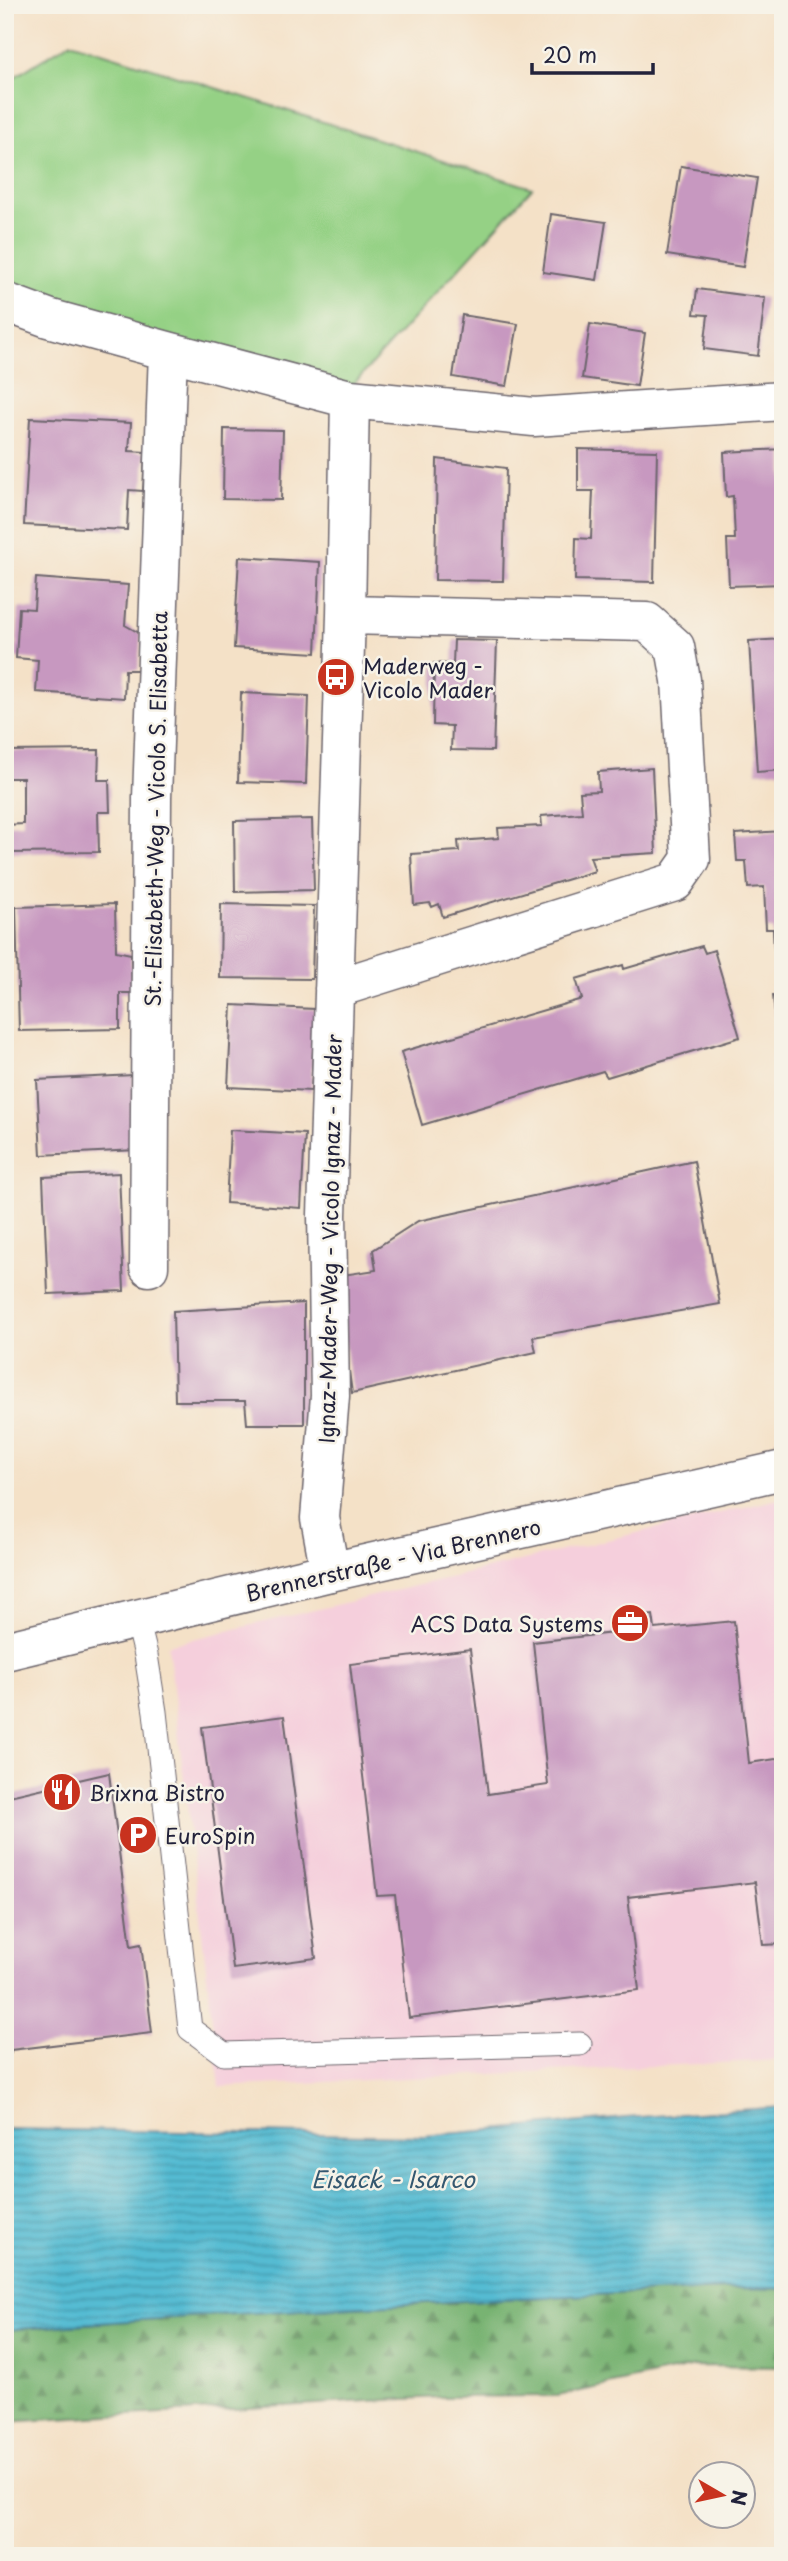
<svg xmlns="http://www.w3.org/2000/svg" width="788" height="2561" font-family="'Playpen Sans',sans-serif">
  <defs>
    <pattern id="forest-firs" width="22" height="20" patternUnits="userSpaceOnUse" patternTransform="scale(1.75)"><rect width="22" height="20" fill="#78b372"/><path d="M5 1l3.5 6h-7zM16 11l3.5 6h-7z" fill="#62915f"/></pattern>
    <pattern id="water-rules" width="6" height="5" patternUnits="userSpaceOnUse" patternTransform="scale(1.75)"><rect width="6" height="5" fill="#55bcd3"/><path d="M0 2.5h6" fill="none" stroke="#4698ac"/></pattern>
  </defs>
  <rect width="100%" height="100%" fill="#f7f3e8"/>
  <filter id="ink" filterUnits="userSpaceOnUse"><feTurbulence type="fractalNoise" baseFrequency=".0143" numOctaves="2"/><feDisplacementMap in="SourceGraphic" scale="14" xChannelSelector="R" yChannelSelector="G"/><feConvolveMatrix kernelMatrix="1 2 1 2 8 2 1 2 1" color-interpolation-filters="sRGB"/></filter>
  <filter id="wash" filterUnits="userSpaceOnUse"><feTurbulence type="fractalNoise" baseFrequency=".00686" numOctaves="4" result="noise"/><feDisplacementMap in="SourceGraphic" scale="28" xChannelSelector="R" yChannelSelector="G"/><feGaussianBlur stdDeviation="1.57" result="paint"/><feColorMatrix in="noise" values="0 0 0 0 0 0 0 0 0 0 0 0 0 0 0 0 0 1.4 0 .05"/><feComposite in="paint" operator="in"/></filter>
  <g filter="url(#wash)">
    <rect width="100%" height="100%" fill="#f4e1c7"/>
    <!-- built -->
    <path fill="#f5cfdc" d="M783,1498V2060L220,2087L168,1645Z"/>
    <!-- green -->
    <path fill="#95d185" stroke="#5c7a60" stroke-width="2" d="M70,42L532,188L352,386L5,317V83Z"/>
    <!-- forest -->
    <path fill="url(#forest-firs)" stroke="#4d6a56" stroke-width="2" d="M751,2288L783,2289V2367L695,2366L558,2396L439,2397L5,2422V2330C253,2311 502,2298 751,2288Z"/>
    <!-- water -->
    <path fill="url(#water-rules)" stroke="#3c6f87" stroke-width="2" d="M783,2107V2289L751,2288C502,2298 253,2311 5,2330V2129L424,2136L626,2118Z"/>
    <g id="blocks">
      <!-- building -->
      <path fill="#c798c0" d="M681,166L757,178L743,267L667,255Z
        M551,214L606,222L597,280L543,272Z
        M697,289L765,298L758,356L704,349L708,315L694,314Z
        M462,315L518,324L507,386L453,377Z
        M590,324L645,333L637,386L582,378Z
        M30,418L131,423L129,451L145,452L143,491L129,490L127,530L24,525Z
        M224,429L283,430L281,500L223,499Z
        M578,449L657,451L654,582L575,580L576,538L591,539L593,491H578Z
        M783,449V584L729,586L727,539H735L733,496L726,497L724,452Z
        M437,459L506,468L503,581L435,580Z
        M239,557L320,562L316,653L234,648Z
        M36,578L128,585L125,625L141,634L138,670H125L124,698L36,692L38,660L16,658L19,608L34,609Z
        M783,639V770L757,772L749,641Z
        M454,640L497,641L493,751L451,750L452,726L433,725L434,663L453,664Z
        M241,693L309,696L306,784L238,782Z
        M99,750L98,780H109L110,812H98L99,852L5,853V825L23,824V778H5V751Z
        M652,768L656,853L590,857L595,871L443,917L439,904L432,907L430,903L414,905L411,854L459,851L458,841L499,838L498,828L542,826L541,816L582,813L580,792L599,791L598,772Z
        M312,819L314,890L235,892L234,821Z
        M783,831V1014L775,1015L773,996H776L773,929H766L764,887L748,888L746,861H737L735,834Z
        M115,904L116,951L131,954L132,993H120V1029L19,1031L16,907Z
        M221,904L314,906L312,979L220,978Z
        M702,946L705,953L714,950L740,1037L607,1077L603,1071L422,1125L401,1052L582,999L576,979L623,965L624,969Z
        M232,1005L315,1009L311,1091L228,1087Z
        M133,1075L136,1150L41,1155L37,1080Z
        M230,1130L305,1134L301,1208L226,1203Z
        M694,1161L720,1304L533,1337L536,1352L352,1393L336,1276L376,1270L373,1250L418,1221Z
        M119,1173L124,1291L48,1294L43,1177Z
        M304,1303V1424H247L245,1401H175L173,1311Z
        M653,1615L655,1629L734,1621L749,1763L783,1758V1944L763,1945L755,1882L628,1897L639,1990L409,2018L395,1895L377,1896L350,1664L470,1649L488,1794L548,1785L533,1642L613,1633L612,1619Z
        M284,1716L316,1958L233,1969L202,1727Z
        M109,1773L131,1946L141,1944L152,2033L11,2050V2053H5V1797Z"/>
    </g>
  </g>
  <g filter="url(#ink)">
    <use href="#blocks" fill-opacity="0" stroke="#6c656c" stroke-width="2"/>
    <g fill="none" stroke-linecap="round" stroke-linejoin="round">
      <defs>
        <path id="service" d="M137,1619L146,1655L155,1712L190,2029L224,2054L580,2044"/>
        <path id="minor" d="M5,302L48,318L168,351L350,399L534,417L783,401
          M334,989L675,882L691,859L681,680L675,647L647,622L346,615
          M149,1267L152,798L168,351
          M330,1572L320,1518L330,1396L327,1215L346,615L350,399"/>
        <path id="secondary" d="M5,1651L330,1572L783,1470"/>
      </defs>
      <!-- service casing -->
      <use href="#service" stroke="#6c656c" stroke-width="25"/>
      <!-- minor casing -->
      <use href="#minor" stroke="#6c656c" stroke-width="41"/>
      <!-- secondary casing -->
      <use href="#secondary" stroke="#6c656c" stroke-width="41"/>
      <!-- service -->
      <use href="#service" stroke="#fff" stroke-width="23"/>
      <!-- minor -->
      <use href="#minor" stroke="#fff" stroke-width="38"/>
      <!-- secondary -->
      <use href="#secondary" stroke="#fff" stroke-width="38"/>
    </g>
  </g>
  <!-- icons -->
  <defs>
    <symbol id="bus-disc" viewBox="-11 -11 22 22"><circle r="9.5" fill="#c8321e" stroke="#f7f3e8"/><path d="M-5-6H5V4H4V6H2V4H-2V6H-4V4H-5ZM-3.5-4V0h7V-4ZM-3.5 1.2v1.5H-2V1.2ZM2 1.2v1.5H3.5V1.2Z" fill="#fff"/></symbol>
    <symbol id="office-disc" viewBox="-11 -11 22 22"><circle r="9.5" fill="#c8321e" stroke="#f7f3e8"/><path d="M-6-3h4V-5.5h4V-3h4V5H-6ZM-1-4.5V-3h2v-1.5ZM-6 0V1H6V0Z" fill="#fff"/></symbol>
    <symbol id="restaurant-disc" viewBox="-11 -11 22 22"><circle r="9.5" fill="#c8321e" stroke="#f7f3e8"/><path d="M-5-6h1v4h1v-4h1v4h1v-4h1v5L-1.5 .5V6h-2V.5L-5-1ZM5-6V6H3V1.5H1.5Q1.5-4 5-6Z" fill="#fff"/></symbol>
    <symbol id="parking-disc" viewBox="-11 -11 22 22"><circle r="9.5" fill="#c8321e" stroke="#f7f3e8"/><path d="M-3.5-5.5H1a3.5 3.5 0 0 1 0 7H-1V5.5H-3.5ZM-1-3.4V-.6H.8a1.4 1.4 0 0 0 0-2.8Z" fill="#fff"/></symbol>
  </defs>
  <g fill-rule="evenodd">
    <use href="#bus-disc" x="314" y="655" width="44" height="44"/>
    <use href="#office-disc" x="608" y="1601" width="44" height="44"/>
    <use href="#restaurant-disc" x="40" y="1770" width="44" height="44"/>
    <use href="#parking-disc" x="116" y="1813" width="44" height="44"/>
  </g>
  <g text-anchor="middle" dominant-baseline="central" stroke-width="5" stroke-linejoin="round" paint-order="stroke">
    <!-- poi labels -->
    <g font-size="21" fill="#22223b" stroke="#f7f3e8" text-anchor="start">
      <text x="363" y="665">Maderweg -<tspan x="363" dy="24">Vicolo Mader</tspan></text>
      <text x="603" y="1623" text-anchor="end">ACS Data Systems</text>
      <text x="89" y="1792">Brixna Bistro</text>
      <text x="165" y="1835">EuroSpin</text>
    </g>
    <!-- street labels -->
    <g font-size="21" fill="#22223b" stroke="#f7f3e8">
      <text transform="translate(155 809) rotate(-89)">St.-Elisabeth-Weg - Vicolo S. Elisabetta</text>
      <text transform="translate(329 1239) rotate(-89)">Ignaz-Mader-Weg - Vicolo Ignaz - Mader</text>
      <text transform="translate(393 1559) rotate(-13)">Brennerstraße - Via Brennero</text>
    </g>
    <!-- water labels -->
    <g font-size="23" font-style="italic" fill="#345870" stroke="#f7f3e8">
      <text x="393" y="2178">Eisack - Isarco</text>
    </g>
  </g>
  <!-- margin -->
  <rect width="788" height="2561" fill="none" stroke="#f7f3e8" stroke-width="28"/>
  <!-- north arrow -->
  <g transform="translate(722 2495) rotate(99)"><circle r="33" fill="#f7f3e8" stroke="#a29fa3" stroke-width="2"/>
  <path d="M0-5L12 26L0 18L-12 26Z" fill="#c8321e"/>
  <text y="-10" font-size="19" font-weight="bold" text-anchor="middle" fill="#22223b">N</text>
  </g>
  <!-- scale -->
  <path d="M532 63v10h121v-10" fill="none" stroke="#22223b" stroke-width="3.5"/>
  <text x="543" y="63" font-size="21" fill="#22223b" stroke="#f7f3e8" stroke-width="5" paint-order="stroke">20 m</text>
</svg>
